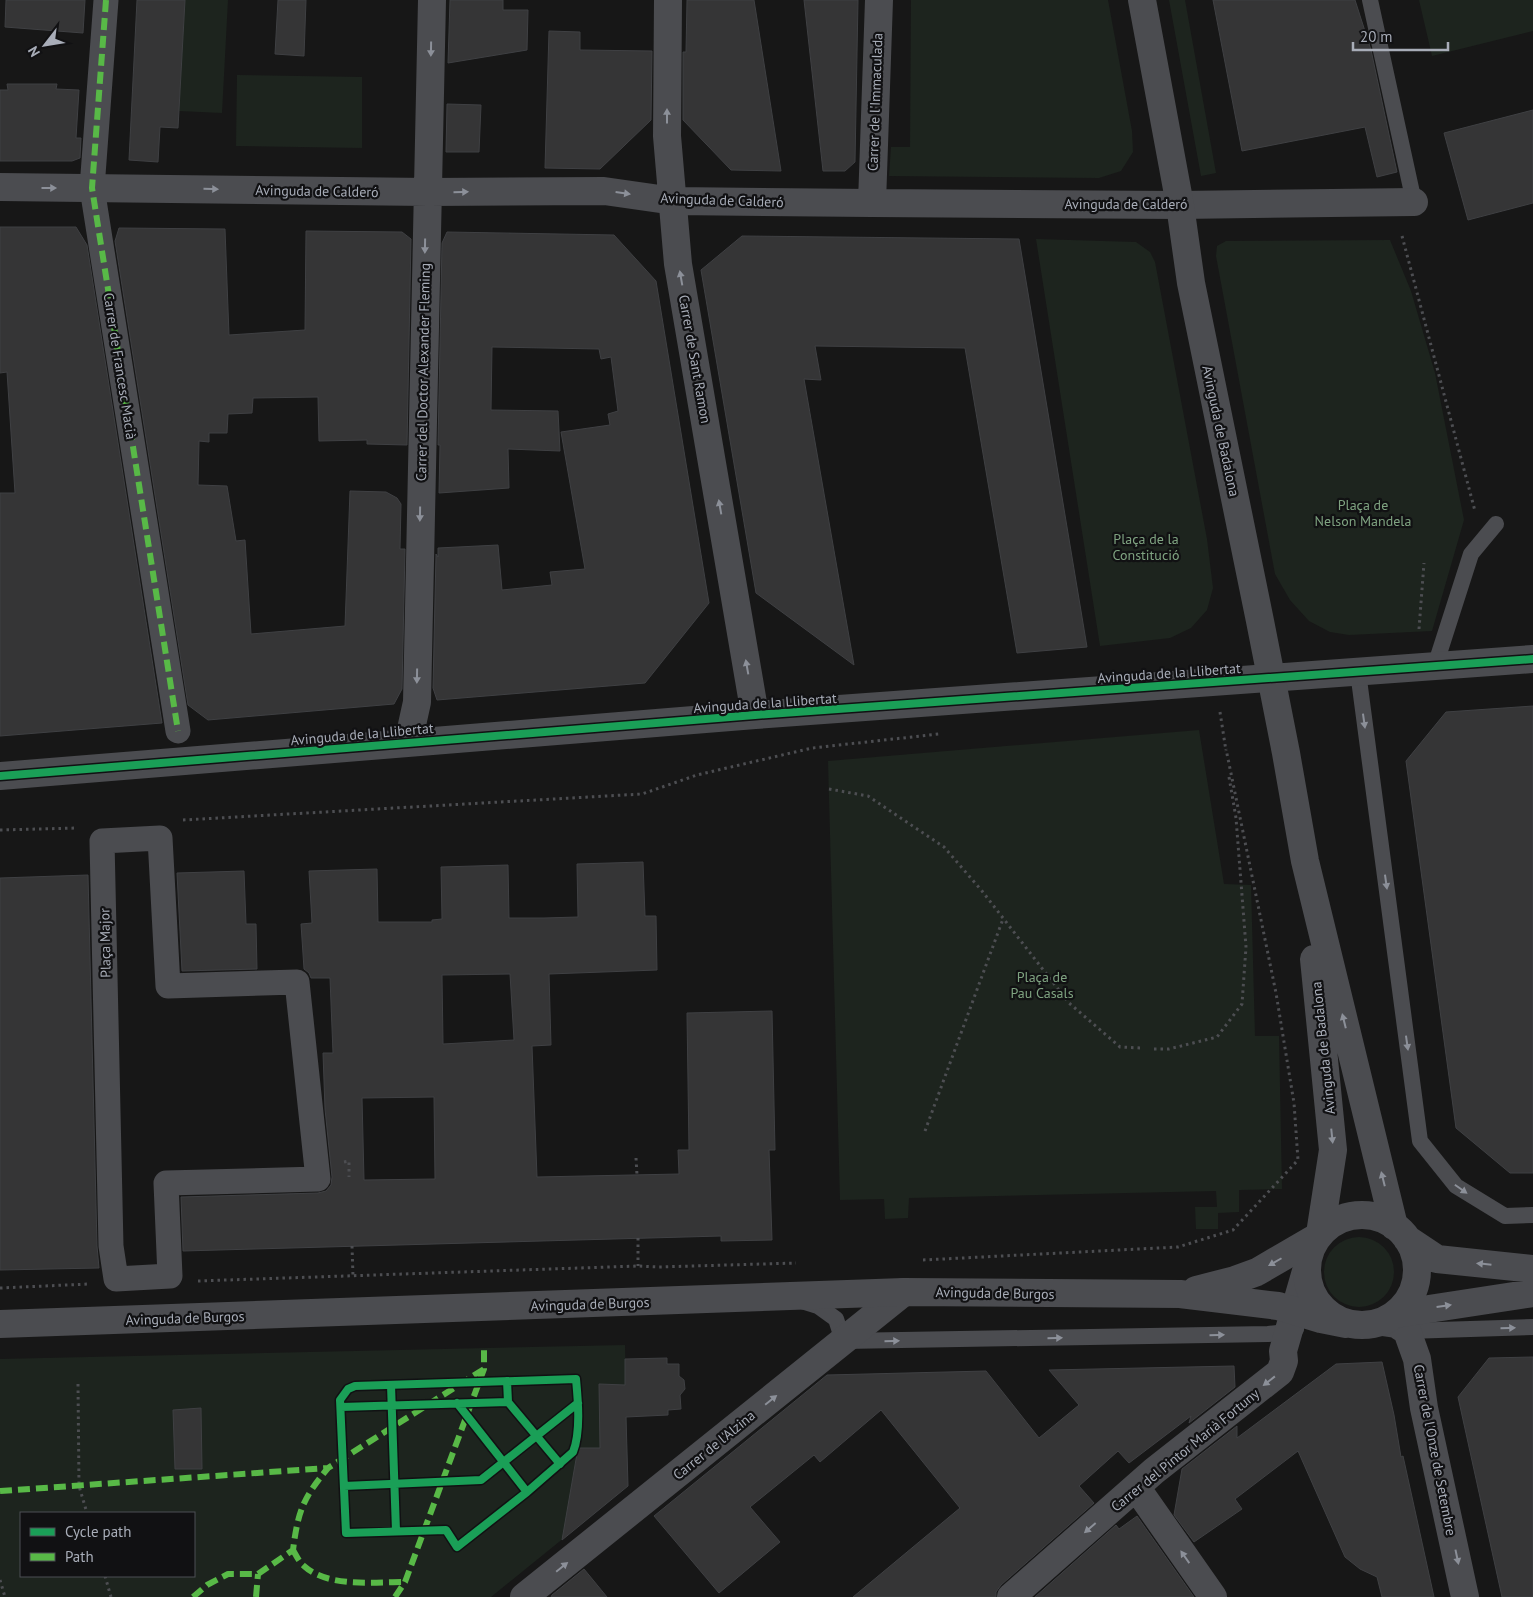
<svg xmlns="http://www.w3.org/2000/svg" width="1533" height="1597" font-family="'PT Sans',sans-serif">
  <rect width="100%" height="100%" fill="#171717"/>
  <!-- green -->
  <path fill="#1d241e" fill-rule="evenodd" d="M185,0H228L222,113L179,111Z
    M911,0H1108L1132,131L1133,152L1121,171L1099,178L889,176L891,147H910Z
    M1169,0H1185L1216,173L1201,176Z
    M1419,0H1533V31L1432,56Z
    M237,75L362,77V148L236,146Z
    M1036,239L1136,242L1150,252L1155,262L1207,539L1213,588L1207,610L1191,628L1170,638L1100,646Z
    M1390,240L1411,291L1435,373L1464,520L1432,631L1349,635L1330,632L1309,621L1290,600L1275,574L1216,256L1217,246L1226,241Z
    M1199,730L1224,884L1251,885L1255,1036H1279L1282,1189L1239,1190V1212L1218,1213V1229H1196L1195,1207H1217L1216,1191L909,1198L908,1218L885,1219L884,1199L840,1200L828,761Z
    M1324 1272a35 35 0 1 1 70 0a35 35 0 1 1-70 0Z
    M625,1345L628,1486L491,1597H0V1359ZM21,1513H194V1576H21Z"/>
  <!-- building -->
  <path fill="#353536" stroke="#3f4043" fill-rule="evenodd" d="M6,0H85L83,33L5,27Z
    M137,0H185L178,128L160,127L158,162L129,160Z
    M278,0H306L304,56L275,54Z
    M450,0H503V10H528L527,50L448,63Z
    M687,0H754L781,171L731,170L683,120V52H686Z
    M804,0H858L855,162L845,171H823Z
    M1213,0H1355L1371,50L1397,172L1377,177L1365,127L1242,151Z
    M549,31L580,32V50L652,51L651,120L600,169L545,168Z
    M7,84H57L56,89L79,90L76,138H81L80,158L72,161H0V90H8Z
    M447,104L481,105L479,152H446Z
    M1533,110V203L1468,220L1444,133Z
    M0,227H76L87,245L162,723L0,736V493H15L7,372L0,373Z
    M119,228L225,229L229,335L305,330L306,231L402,232L411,239L407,445L367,444V440L319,441L318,397L253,398L252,413L228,414L227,433H209V442L199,441L198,485L227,486L236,541L245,540L251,634L345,626L350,491L386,492L397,498L401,504L400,549H405L402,689L394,704L208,720L188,705L115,241Z
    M447,232L614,235L656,281L709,603L645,683L437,700L433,688L436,554L438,557V548L498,545L502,590L552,585L550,572L585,569L561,432L610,425L608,414L618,411L611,357L601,359L599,349L492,347L491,410L558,411L560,451L508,449L509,488L439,493L440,445H438L442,243Z
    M742,236L1019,239L1087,647L1017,653L965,348L815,346L821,380L804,379L854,665L756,593L701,270Z
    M1533,706V1173H1510L1456,1128L1406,761L1446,712Z
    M643,862L645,916H656L657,970L549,974L551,1045L532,1046L537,1177L679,1174L678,1150H689L687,1013L772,1011L775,1150H769L772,1240L721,1241V1236L183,1251L181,1197L318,1193L326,1191L331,1185L332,1177L325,1109L323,1053H333L330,978H311L309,973L304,969L301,924L312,923L309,871L377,869L378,922H432V920L442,919L441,867L508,865L509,918H544L578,917L577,864ZM510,974L514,1040L443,1044L442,975ZM434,1097L435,1179L364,1180L362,1098Z
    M244,871L246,924H256L257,969L182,971L177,873Z
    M88,875L97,1246L99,1268L0,1270V878Z
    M1533,1357V1597H1502L1458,1397L1489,1358Z
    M667,1358V1364H679V1376L684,1380L685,1389L680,1395L681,1409L668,1410V1415L626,1417L628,1486L562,1540L578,1448H600L599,1384L625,1385V1359Z
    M1382,1362L1394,1415L1401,1457L1403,1456L1434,1597H1382L1377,1577L1360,1569L1345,1557L1298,1451L1235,1499L1242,1509L1194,1542L1174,1515L1182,1469L1237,1426V1438L1336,1364Z
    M1234,1366L1235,1387L1189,1423L1191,1416L1129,1463L1118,1451L1079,1486L1094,1503L1001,1585L996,1592V1597H853L960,1508L881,1410L820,1462L814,1455L750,1507L780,1542L719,1593L654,1516L827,1375L986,1371L1039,1438L1079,1405L1049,1370Z
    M201,1408L202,1469H175L173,1410Z
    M1137,1516L1194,1597H1035L1116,1525L1119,1529Z
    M584,1569L607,1597H551L552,1595Z"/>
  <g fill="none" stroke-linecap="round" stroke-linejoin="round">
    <!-- path -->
    <path stroke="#4d4e52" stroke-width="3" stroke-dasharray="2.5 4" stroke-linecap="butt" d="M1402,236L1475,511
      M1419,629L1424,563
      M1220,712L1226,751
      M829,789L868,796L944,847L982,891L1069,1003L1120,1047L1141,1048
      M183,820L642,794L697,775L812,748L939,734
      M0,830L77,828
      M1154,1049H1169L1217,1037L1242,1004L1246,947L1236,818L1229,777
      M925,1131L1003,919
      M636,1158L637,1175
      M344,1162L349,1161V1177
      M638,1238V1266
      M352,1246L353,1276
      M923,1260L1178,1247L1233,1230L1298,1160L1294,1103L1276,993L1226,749
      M198,1281L638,1266L659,1267L796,1263
      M0,1288L89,1284
      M78,1384L79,1486L87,1513
      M105,1576L111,1597
      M0,1580L5,1597"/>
    <!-- service -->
    <path stroke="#4b4c50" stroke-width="16" d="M1370,0L1414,202
      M1435,666L1471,554L1496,524
      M1358,672L1420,1141L1456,1186L1505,1216L1533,1215
      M802,1301L818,1306L836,1319L843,1341L1268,1334L1288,1332L1296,1329
      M1407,1331L1533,1327"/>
    <!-- pedestrian -->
    <path stroke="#4b4c50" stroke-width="25" d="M106,0L92,188L178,731
      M160,838L168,986L297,982L318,1179L166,1183L170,1276L116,1279L111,1246L102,841Z"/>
    <!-- minor -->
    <path stroke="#4b4c50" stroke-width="28" d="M668,0L667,136L678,264L755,715
      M0,187L428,192L604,191L674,201L872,203L1180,205L1414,202
      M872,203L879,0
      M408,743L417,702L432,0
      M0,776L755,715L1533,659
      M1382,1322L1396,1324L1407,1331L1417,1359L1424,1408L1465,1597
      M1136,1487L1213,1597
      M524,1597L904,1292
      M1011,1597L1154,1471L1280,1372L1284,1361L1283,1351L1306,1271"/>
    <!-- tertiary -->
    <path stroke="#4b4c50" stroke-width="28" d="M1142,0L1180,205L1191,283L1260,621L1286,753L1305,861L1394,1226
      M1314,959L1333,1150L1320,1234
      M1307 1270a55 55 0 1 1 110 0a55 55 0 1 1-110 0Z
      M1407,1239L1437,1259L1533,1269
      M1196,1290L1235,1280L1257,1272L1317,1237
      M1396,1314L1533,1293
      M0,1324L904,1292L1180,1294L1278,1306L1321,1319L1346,1324"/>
    <!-- quiet -->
    <path stroke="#58b947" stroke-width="6" stroke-dasharray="12 6" stroke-linecap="butt" d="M106,0L92,188L178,731
      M0,1491L328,1468
      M293,1550C296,1555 299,1562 304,1566C328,1588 375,1582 405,1582
      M193,1597L207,1585L228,1574H258L293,1550C298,1511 303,1498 328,1468L484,1369
      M256,1597L258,1574
      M395,1597L405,1582L484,1369V1348"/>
    <defs>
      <path id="cycleway" d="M0,776L755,715L1533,659
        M576,1379C578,1400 581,1432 573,1452L527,1492L457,1547L446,1530L346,1533L340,1400L348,1389L355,1386Z
        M507,1381L508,1402L560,1464
        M391,1385L396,1531
        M457,1403L527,1492
        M341,1407L508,1402
        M344,1486L481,1480L578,1403"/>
    </defs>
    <!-- cycleway casing -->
    <use href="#cycleway" stroke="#111113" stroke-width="11"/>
    <!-- cycleway -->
    <use href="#cycleway" stroke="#1a9f57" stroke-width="8"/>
  </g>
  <!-- one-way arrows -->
  <defs><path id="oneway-solid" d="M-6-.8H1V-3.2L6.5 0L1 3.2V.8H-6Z" transform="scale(1.25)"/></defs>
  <g fill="#8c9099">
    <use href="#oneway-solid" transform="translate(431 49) rotate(91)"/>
    <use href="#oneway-solid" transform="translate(667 116) rotate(-90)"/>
    <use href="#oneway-solid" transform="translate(49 188)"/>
    <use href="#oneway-solid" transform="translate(211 189) rotate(1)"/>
    <use href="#oneway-solid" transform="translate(461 192) rotate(-1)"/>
    <use href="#oneway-solid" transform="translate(623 193) rotate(8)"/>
    <use href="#oneway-solid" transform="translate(425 246) rotate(91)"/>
    <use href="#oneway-solid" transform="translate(681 278) rotate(-100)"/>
    <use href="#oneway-solid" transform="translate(720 507) rotate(-100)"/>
    <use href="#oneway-solid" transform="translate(420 514) rotate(91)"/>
    <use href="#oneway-solid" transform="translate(747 667) rotate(-100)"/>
    <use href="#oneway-solid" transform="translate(417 676) rotate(91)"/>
    <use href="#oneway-solid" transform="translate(1364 721) rotate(82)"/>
    <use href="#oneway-solid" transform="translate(1386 882) rotate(82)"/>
    <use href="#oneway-solid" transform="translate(1344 1021) rotate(-104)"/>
    <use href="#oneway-solid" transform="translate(1407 1043) rotate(82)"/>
    <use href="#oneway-solid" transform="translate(1332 1136) rotate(84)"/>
    <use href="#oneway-solid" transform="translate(1383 1179) rotate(-104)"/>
    <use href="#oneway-solid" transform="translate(1461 1189) rotate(35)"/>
    <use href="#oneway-solid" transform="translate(1275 1262) rotate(150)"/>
    <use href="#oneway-solid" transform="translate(1484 1264) rotate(-174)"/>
    <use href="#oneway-solid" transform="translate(1444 1306) rotate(-8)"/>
    <use href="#oneway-solid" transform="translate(1508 1328) rotate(-2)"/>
    <use href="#oneway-solid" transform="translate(1217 1335) rotate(-1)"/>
    <use href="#oneway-solid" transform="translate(1055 1338) rotate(-1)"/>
    <use href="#oneway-solid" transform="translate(892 1341) rotate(-1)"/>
    <use href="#oneway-solid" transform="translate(1269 1381) rotate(142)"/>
    <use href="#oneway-solid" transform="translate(771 1400) rotate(-39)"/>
    <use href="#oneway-solid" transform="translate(1090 1528) rotate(139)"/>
    <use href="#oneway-solid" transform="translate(1185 1557) rotate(-125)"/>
    <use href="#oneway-solid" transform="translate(1457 1557) rotate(78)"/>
    <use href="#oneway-solid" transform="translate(562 1567) rotate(-39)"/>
  </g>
  <g text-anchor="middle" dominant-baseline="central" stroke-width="4.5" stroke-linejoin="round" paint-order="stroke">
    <!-- street labels -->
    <g font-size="14" fill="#a8adb8" stroke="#111113">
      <text transform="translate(875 102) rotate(-88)">Carrer de l'Immaculada</text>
      <text transform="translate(317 191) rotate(1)">Avinguda de Calderó</text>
      <text transform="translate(722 200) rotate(2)">Avinguda de Calderó</text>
      <text x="1126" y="204">Avinguda de Calderó</text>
      <text transform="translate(695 359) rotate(80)">Carrer de Sant Ramon</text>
      <text transform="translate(120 366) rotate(81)">Carrer de Francesc Macià</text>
      <text transform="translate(423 372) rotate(-89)">Carrer del Doctor Alexander Fleming</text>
      <text transform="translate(1221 431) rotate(78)">Avinguda de Badalona</text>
      <text transform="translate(1169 673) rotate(-4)">Avinguda de la Llibertat</text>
      <text transform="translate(765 703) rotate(-4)">Avinguda de la Llibertat</text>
      <text transform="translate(362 734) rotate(-5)">Avinguda de la Llibertat</text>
      <text transform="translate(105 943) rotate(-91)">Plaça Major</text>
      <text transform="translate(1323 1048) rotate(-96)">Avinguda de Badalona</text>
      <text transform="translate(995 1293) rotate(1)">Avinguda de Burgos</text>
      <text transform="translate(590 1304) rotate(-2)">Avinguda de Burgos</text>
      <text transform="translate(185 1318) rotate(-2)">Avinguda de Burgos</text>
      <text transform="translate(714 1445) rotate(-39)">Carrer de l'Alzina</text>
      <text transform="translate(1185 1450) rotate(-39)">Carrer del Pintor Marià Fortuny</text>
      <text transform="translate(1435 1450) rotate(79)">Carrer de l'Onze de Setembre</text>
    </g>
    <!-- park labels -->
    <g font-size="14" fill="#7fa381" stroke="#111113">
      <text x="1363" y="505">Plaça de<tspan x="1363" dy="16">Nelson Mandela</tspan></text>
      <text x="1146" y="539">Plaça de la<tspan x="1146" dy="16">Constitució</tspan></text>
      <text x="1042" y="977">Plaça de<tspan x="1042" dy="16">Pau Casals</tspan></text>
    </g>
  </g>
  <!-- legend -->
  <rect x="20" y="1512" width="175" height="65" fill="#111113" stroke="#4d4f55"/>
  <rect x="30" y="1528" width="25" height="8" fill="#1a9f57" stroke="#4d4f55"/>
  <text x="65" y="1537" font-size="15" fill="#a8adb8">Cycle path</text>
  <rect x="30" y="1553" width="25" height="8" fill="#58b947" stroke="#4d4f55"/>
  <text x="65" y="1562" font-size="15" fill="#a8adb8">Path</text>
  <!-- north arrow -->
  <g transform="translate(45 45) rotate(239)" stroke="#111113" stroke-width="4" paint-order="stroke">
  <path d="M0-4L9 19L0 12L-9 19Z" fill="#a8adb8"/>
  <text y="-8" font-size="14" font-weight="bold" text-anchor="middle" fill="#a8adb8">N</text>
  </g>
  <!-- scale -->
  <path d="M1353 42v8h95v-8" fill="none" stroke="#a8adb8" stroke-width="2.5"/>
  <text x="1360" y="42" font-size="15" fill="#a8adb8" stroke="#111113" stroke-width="4" paint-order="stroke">20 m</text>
</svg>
